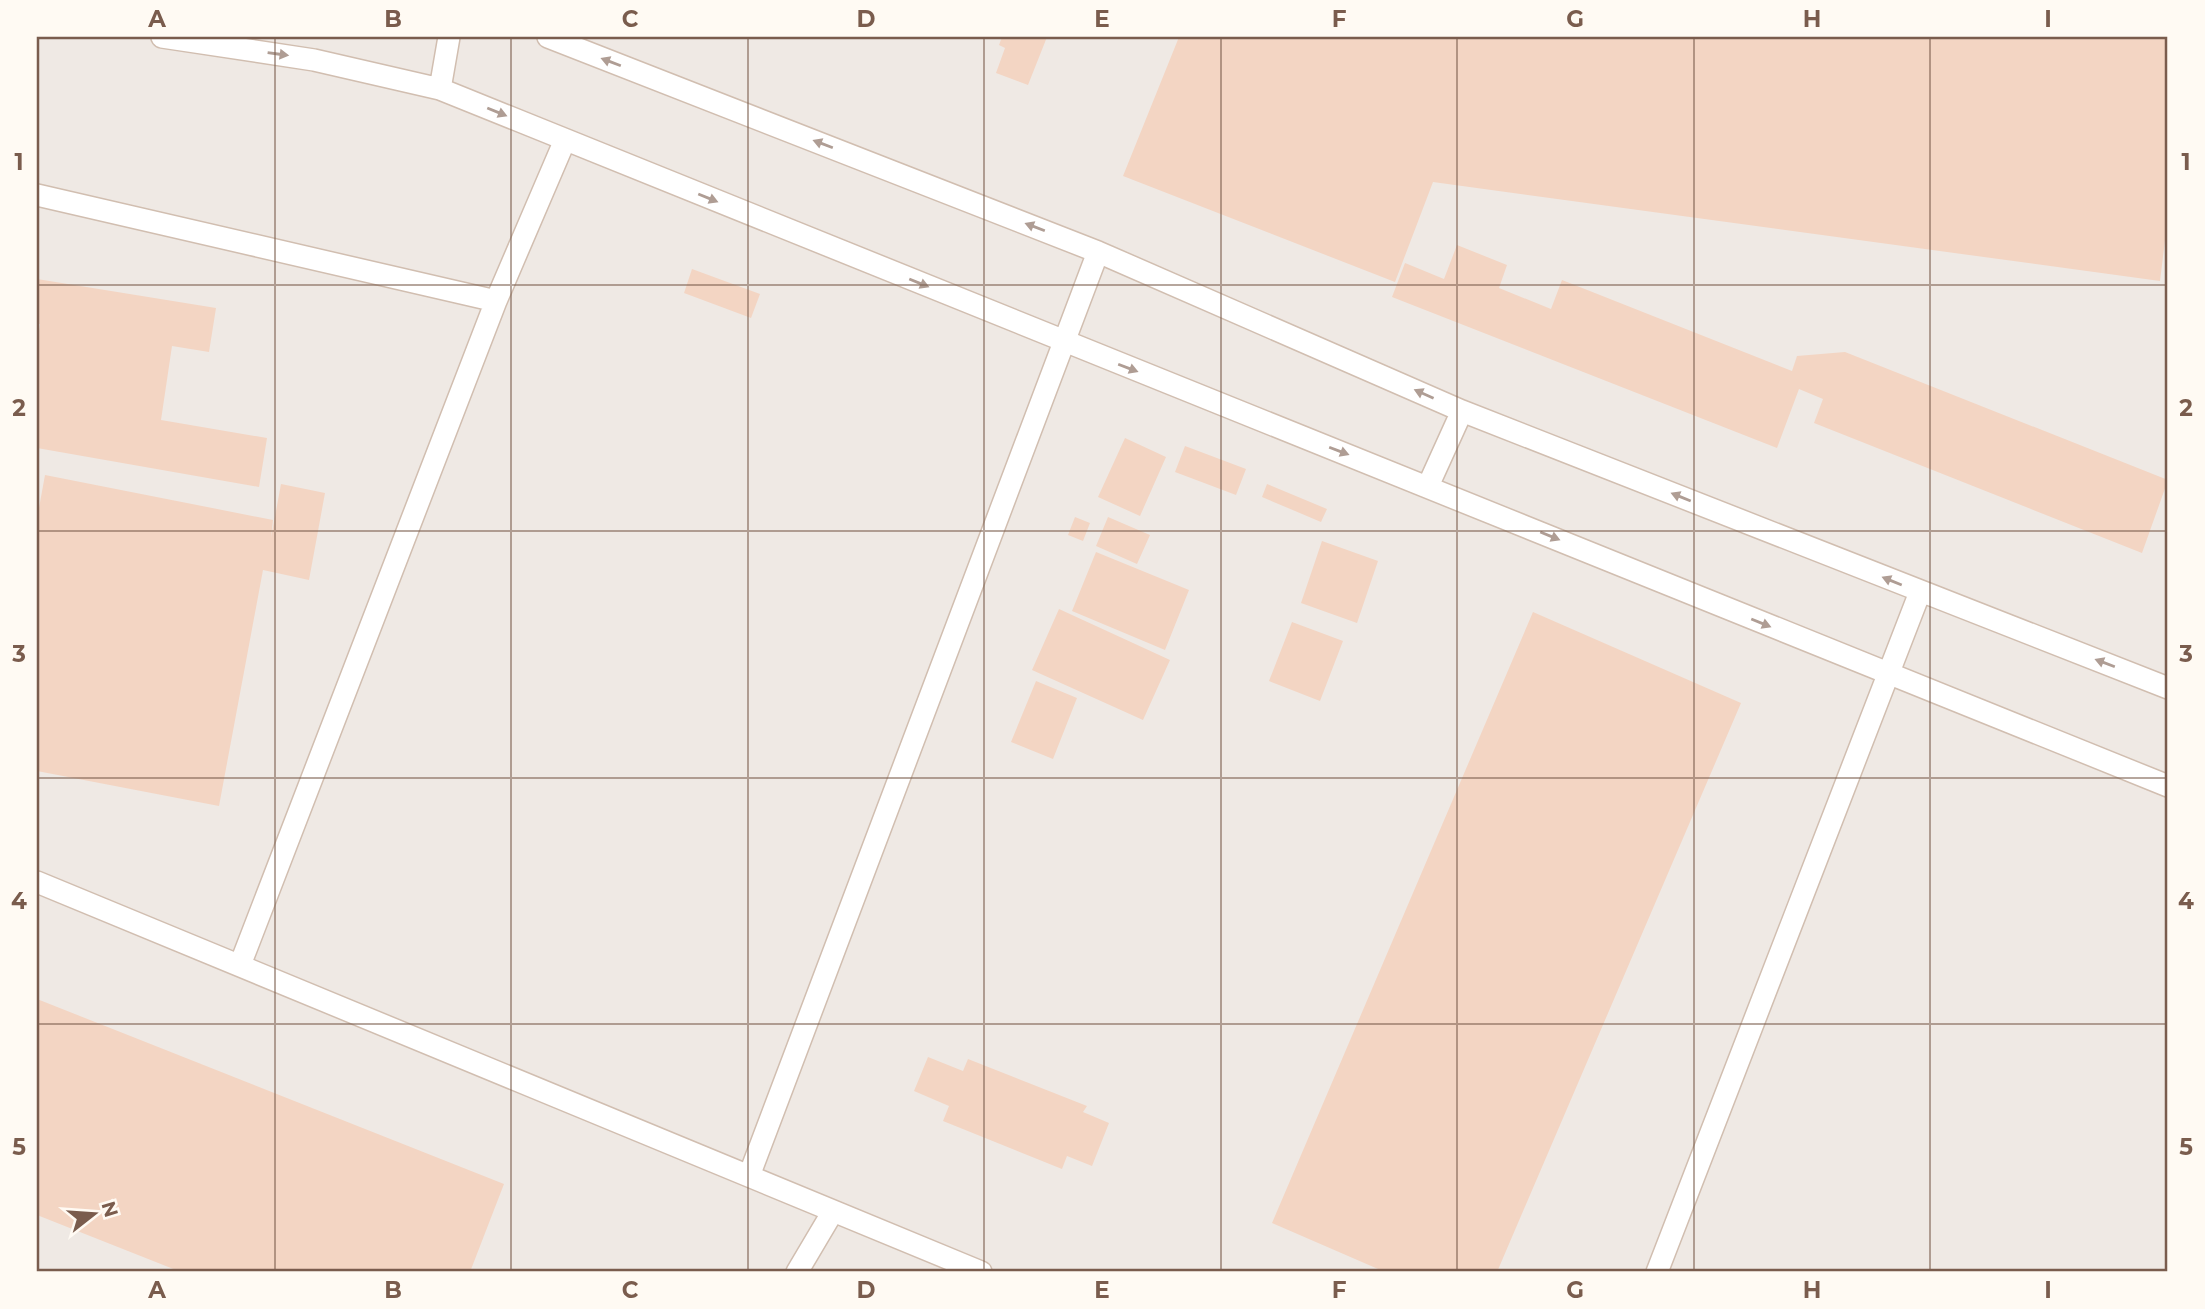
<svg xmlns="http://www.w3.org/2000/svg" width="2205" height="1309" font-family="Montserrat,sans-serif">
  <rect width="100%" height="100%" fill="#fdf6ec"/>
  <!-- industrial -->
  <path fill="#efe9e4" d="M37,37H2168V1272H37Z"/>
  <!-- building -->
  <path fill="#f3d5c3" d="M1002,37H1047L1028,85L996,73L1005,48L999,45Z
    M1179,37H2168V216L2160,281L1433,182L1395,282L1123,176Z
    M1457,245L1507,265L1499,288L1551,309L1562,280L1792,371L1797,356L1845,352L2168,480L2142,553L1814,423L1823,399L1799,389L1777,448L1392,297L1405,263L1444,279Z
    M692,269L760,294L751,318L684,293Z
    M37,279L216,308L209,352L172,346L161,420L267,438L259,487L37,448V345L40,324H37Z
    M1125,438L1166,457L1140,516L1098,497Z
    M1185,446L1246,469L1236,495L1175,472Z
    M45,475L273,520L271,538L281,484L325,493L309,580L263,570L219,806L37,771V519Z
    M1267,484L1327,509L1321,522L1262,497Z
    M1075,517L1090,523L1083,541L1068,535Z
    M1108,517L1150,535L1137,564L1096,546Z
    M1322,541L1378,561L1357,623L1301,603Z
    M1096,552L1189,590L1165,650L1072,611Z
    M1059,609L1170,660L1143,720L1032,670Z
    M1533,612L1741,703L1497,1272H1385L1272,1223Z
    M1292,622L1343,641L1320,701L1269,681Z
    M1036,681L1077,698L1053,759L1011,742Z
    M37,999L504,1184L470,1272H181L37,1215Z
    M928,1057L963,1071L968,1059L1087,1106L1083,1112L1109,1123L1092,1166L1067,1156L1062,1169L943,1121L949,1106L914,1091Z"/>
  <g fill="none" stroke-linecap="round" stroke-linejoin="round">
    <defs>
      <path id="service" d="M162,37L314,60L440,89L2168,786
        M548,37L1098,252L1462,411L2168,688
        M440,89L449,37
        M37,195L496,301
        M1428,486L1462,411
        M37,882L981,1272
        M240,965L496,301L565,140
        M749,1176L1098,252
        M797,1272L832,1213
        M1657,1272L1920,592"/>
    </defs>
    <!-- service casing -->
    <use href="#service" stroke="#d1beb0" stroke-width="24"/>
    <!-- service -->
    <use href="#service" stroke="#fff" stroke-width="21"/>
  </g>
  <!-- one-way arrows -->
  <defs><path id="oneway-solid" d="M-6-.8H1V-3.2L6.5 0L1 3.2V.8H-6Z" transform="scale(1.75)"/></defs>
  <g fill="#af9d94">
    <use href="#oneway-solid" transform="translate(278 54) rotate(8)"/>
    <use href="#oneway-solid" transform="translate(611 62) rotate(-159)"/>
    <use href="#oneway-solid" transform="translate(497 112) rotate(22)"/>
    <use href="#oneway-solid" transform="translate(823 144) rotate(-159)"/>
    <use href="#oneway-solid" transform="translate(708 198) rotate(22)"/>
    <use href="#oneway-solid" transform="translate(1035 227) rotate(-159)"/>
    <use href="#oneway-solid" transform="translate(919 283) rotate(22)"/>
    <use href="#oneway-solid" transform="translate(1128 368) rotate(21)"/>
    <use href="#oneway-solid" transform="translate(1424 394) rotate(-156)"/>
    <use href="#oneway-solid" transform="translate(1339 451) rotate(21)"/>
    <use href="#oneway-solid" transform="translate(1681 497) rotate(-158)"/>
    <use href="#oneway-solid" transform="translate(1550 536) rotate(22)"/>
    <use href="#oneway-solid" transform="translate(1892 581) rotate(-158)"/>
    <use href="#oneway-solid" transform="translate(1761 623) rotate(22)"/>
    <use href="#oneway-solid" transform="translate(2105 663) rotate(-159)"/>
  </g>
  <!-- grid -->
  <path fill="none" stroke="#7a5c4d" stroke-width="2" stroke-opacity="0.55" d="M275,37V1272M511,37V1272M748,37V1272M984,37V1272M1221,37V1272M1457,37V1272M1694,37V1272M1930,37V1272M37,285H2168M37,531H2168M37,778H2168M37,1024H2168"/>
  <!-- border -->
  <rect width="2205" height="1309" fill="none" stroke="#fffaf3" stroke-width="77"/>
  <!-- north arrow -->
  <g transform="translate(94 1214) rotate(73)" stroke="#fffaf3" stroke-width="5" paint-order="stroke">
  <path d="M0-5L12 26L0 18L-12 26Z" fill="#7a5c4d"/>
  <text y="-10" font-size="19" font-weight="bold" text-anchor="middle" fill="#7a5c4d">N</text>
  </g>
  <rect x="38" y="38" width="2128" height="1232" fill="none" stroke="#7a5c4d" stroke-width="2.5"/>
  <g font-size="23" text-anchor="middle" font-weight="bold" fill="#7a5c4d">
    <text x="157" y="27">A</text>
    <text x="393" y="27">B</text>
    <text x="630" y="27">C</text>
    <text x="866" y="27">D</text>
    <text x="1102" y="27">E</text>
    <text x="1339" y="27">F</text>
    <text x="1575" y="27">G</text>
    <text x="1812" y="27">H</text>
    <text x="2048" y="27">I</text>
    <text x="19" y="170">1</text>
    <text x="2186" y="170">1</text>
    <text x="19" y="416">2</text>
    <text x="2186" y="416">2</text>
    <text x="19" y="662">3</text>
    <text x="2186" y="662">3</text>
    <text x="19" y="909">4</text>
    <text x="2186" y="909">4</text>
    <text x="19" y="1155">5</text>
    <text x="2186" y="1155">5</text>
    <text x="157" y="1298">A</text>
    <text x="393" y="1298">B</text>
    <text x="630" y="1298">C</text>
    <text x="866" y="1298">D</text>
    <text x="1102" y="1298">E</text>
    <text x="1339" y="1298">F</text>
    <text x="1575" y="1298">G</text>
    <text x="1812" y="1298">H</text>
    <text x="2048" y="1298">I</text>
  </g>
</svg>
